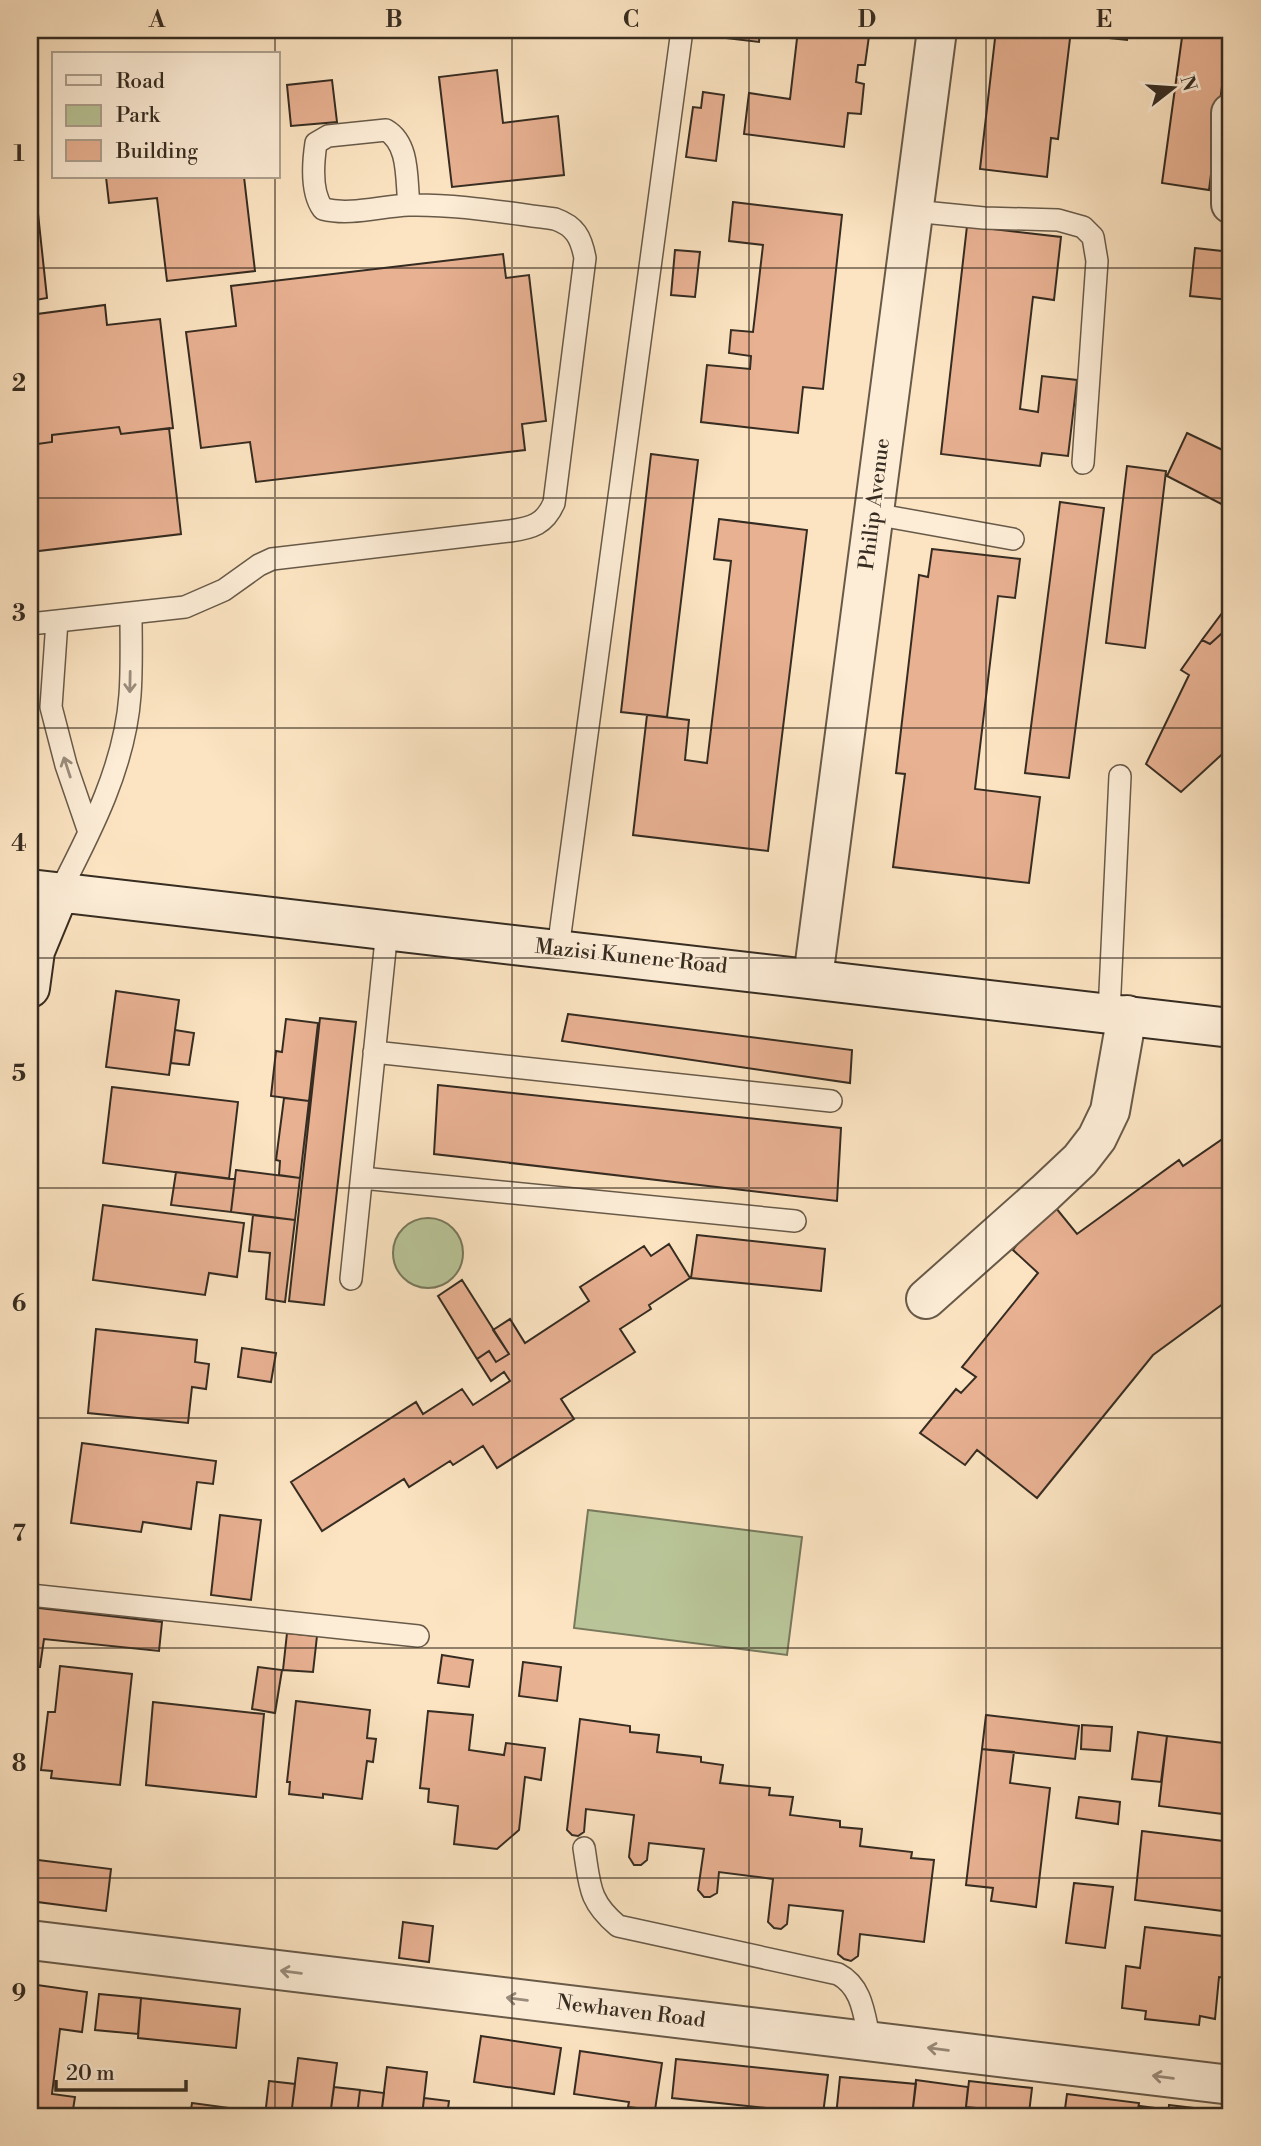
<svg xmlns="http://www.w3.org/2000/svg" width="1261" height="2146" font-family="'Libre Bodoni',serif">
  <rect width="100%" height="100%" fill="#fce4c2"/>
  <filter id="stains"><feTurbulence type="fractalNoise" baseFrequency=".00286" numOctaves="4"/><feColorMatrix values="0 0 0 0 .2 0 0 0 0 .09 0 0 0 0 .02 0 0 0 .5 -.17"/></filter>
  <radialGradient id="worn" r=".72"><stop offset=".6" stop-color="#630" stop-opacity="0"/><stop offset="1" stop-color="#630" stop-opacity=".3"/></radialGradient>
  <!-- green -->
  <path fill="#b9c598" stroke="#78785c" stroke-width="2" d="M393 1253a35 35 0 1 1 70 0a35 35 0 1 1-70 0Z
    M588,1510L802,1537L787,1655L574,1628Z"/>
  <!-- building -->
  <path fill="#e8b192" stroke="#362c21" stroke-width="2" d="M701,30H760L759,42L701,35Z
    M798,30H864L863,35L869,36L865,65H858L856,82L864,84L861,114L848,113L844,147L744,134L749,93L790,99Z
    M996,30H1071L1058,139L1051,138L1047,177L980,169Z
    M1090,30H1128L1127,40L1090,36Z
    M1183,30H1229L1209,190L1162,183Z
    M497,70L503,123L558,116L564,175L452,187L439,77Z
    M332,80L337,122L291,126L287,85Z
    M703,92L724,95L716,161L686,157L693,107L701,108Z
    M34,176L47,298L30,301V177Z
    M106,177H244L255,271L167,281L157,198L109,203Z
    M733,202L842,215L823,389L803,387L798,433L701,422L707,365L750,369L751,356L729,353L731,330L753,332L763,245L729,241Z
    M967,226L1061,237L1054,300L1033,297L1020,409L1038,412L1042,376L1077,380L1068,456L1042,453L1040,466L941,454Z
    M1195,248L1231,252V300L1190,296Z
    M675,250L700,252L695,297L671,295Z
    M503,254L506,278L529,275L546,421L522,424L525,450L256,482L250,442L201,448L186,332L236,326L231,286Z
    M105,305L107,325L160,319L173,428L121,434L119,427L52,435V442L30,445V315Z
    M119,427L121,434L169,428L181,534L30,552V445L52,442V435Z
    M1187,433L1231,454V509L1167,476Z
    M651,454L698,460L667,717L621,712Z
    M1127,466L1166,471L1145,648L1106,643Z
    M1060,502L1104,508L1069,778L1025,773Z
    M719,519L807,530L768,851L633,835L647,715L689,720L685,760L707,763L731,561L714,559Z
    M932,549L1020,559L1015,598L998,596L975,789L1040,797L1029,883L893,867L905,774L896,773L919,575L928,577Z
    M1231,601V625L1210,644L1202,640Z
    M1231,625V746L1181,792L1146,764L1189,675L1181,670L1202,640L1210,644Z
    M116,991L179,1000L169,1075L106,1067Z
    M568,1014L852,1050L850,1083L562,1041Z
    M320,1018L356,1022L324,1305L289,1301Z
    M286,1019L318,1023L309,1101L271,1096L276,1051L282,1052Z
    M175,1030L194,1033L189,1065L171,1063Z
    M438,1085L841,1128L837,1201L434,1154Z
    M112,1087L238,1102L229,1179L103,1163Z
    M284,1098L309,1101L300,1178L279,1175L280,1161L276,1160Z
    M1224,1138L1231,1149V1298L1153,1355L1037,1498L977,1450L965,1465L920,1433L956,1389L961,1393L976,1377L962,1367L1038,1273L1013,1250L1020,1240L1056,1208L1077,1234L1179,1160L1183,1166Z
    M236,1170L300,1178L295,1220L231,1212Z
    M176,1172L235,1179L231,1212L171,1205Z
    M103,1205L244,1223L237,1277L209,1273L205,1295L93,1280Z
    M253,1215L295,1220L285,1302L266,1299L270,1253L249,1251Z
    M697,1235L825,1249L821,1291L691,1278Z
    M669,1244L690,1278L649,1305L651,1309L620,1329L635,1352L561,1399L574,1419L497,1468L483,1446L453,1465L450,1461L409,1487L404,1479L322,1531L291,1482L416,1402L423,1414L462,1389L473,1405L510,1381L504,1372L491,1381L477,1359L489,1351L496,1362L509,1354L493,1330L510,1319L525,1343L589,1301L580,1287L644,1246L651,1256Z
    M462,1280L509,1354L496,1362L489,1351L477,1359L438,1296Z
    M96,1329L197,1340L195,1362L209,1364L206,1389L192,1387L188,1423L88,1413Z
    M242,1348L276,1353L271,1382L238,1377Z
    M82,1443L216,1461L213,1484L197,1482L191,1529L143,1522L141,1532L71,1523Z
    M220,1515L261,1520L251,1600L211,1595Z
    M30,1607L162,1622L159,1651L44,1639L40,1667H31L30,1680Z
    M287,1633L317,1636L313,1672L283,1670Z
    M442,1655L473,1660L469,1687L438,1683Z
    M523,1662L561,1667L557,1701L519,1696Z
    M60,1666L132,1674L120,1785L51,1778L52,1771L41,1770L48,1712H55Z
    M258,1667L282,1670L275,1713L252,1709Z
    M296,1701L370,1710L367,1738L376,1739L373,1762L367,1761L362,1799L323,1794V1798L289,1794L290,1782H287Z
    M153,1702L264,1714L256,1797L146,1785Z
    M428,1711L473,1715L469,1750L504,1755L506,1743L545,1748L541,1780L525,1777L519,1830L497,1849L454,1844L458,1806L428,1802L429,1789L420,1788Z
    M986,1715L1079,1726L1075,1759L982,1749Z
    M580,1719L630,1726V1732L659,1735L657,1752L701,1757V1762L723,1765L720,1783L770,1788L769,1795L793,1797L790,1815L840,1821V1827L862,1829L860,1846L912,1852L911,1858L934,1860L924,1942L860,1934L858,1956L851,1961L844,1959L838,1954L843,1911L789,1905L787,1924L781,1929L774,1928L768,1922L773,1879L719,1872L717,1893L710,1897H704L698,1890L704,1849L649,1843L647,1860L641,1865H634L629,1857L634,1815L586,1809L584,1832L578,1836L572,1835L567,1830Z
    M1082,1725L1112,1727L1110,1751L1081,1749Z
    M1138,1732L1167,1736L1161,1782L1132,1779Z
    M1167,1736L1231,1744V1815L1159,1806Z
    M982,1749L1014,1752L1010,1783L1050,1788L1036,1907L991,1901L993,1888L966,1885Z
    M1079,1797L1120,1802L1118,1824L1076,1818Z
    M1142,1831L1231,1842V1912L1135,1900Z
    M30,1859L111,1869L106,1911L30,1901Z
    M1074,1883L1113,1887L1105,1948L1066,1943Z
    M403,1922L433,1926L429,1962L399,1958Z
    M1145,1927L1231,1937L1228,1978L1219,1977L1215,2019L1200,2016L1199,2025L1145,2019L1146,2011L1122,2008L1126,1966L1140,1968Z
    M30,1984L87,1992L82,2032L60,2029L52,2094L75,2097L72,2116H30Z
    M99,1994L141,1998L138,2034L95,2030Z
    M141,1998L240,2009L236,2048L138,2038Z
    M481,2036L561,2048L554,2094L474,2082Z
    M580,2051L662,2063L655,2110L628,2107L629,2102L574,2094Z
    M298,2058L337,2063L330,2116H291Z
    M676,2059L828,2075L823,2114L672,2098Z
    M387,2067L427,2072L422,2116H381Z
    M840,2077L916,2084L912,2116H836Z
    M916,2080L968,2087L965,2116H912Z
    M269,2081L295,2084L291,2116H265Z
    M969,2081L1032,2088L1029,2113L966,2107Z
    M334,2087L360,2090L357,2116H330Z
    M360,2090L384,2093L381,2116H357Z
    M1067,2094L1139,2103L1137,2116H1064Z
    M424,2098L449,2101L447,2116H422Z
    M192,2103L230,2108L229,2116H190Z
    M1169,2105L1210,2110V2116H1168Z
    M1140,2106L1164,2109L1163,2116H1139Z"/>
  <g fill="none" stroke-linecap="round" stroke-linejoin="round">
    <defs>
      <path id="lane" d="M913,211L984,218L1058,220L1083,227L1093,237L1097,261L1083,463
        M874,514L1013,539
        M57,621L51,707L66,765L89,832
        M30,624L185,607L224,590L259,565L272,559L510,531C532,528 545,524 554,503L585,258C581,237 575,226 555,219C507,213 458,204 409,205C381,206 351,216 323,209C311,193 313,163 316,143L328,136L386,130C410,144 406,180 409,205
        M59,893C91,831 125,766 130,695C132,668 131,641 131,614
        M558,949L682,30
        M1109,1013L1120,776
        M374,1052L831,1101
        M362,1178L795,1221
        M351,1279L387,930
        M30,1595L418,1636
        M584,1848C590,1885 588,1901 618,1926L838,1974C863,1987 864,2016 870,2041"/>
      <path id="street" d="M1231,113V204
        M813,978L937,30
        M926,1299L1045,1193L1080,1160L1097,1138L1110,1111L1127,1015
        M30,1940L1231,2085"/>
      <path id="secondary" d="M30,889L1231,1028
        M30,988L35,951L59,893"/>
    </defs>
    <!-- lane casing -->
    <use href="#lane" stroke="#685a49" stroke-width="24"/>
    <!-- street casing -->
    <use href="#street" stroke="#685a49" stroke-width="42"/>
    <!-- secondary casing -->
    <use href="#secondary" stroke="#362c21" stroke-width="42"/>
    <!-- lane -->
    <use href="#lane" stroke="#fdedd7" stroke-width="21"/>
    <!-- street -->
    <use href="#street" stroke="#fdedd7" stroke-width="38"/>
    <!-- secondary -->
    <use href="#secondary" stroke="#fdedd7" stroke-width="38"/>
  </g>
  <!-- one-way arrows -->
  <defs><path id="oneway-shaft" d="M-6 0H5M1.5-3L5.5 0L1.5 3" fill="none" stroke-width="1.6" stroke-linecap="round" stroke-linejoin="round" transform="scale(1.75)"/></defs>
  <g stroke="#9a8c7c">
    <use href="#oneway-shaft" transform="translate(130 682) rotate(91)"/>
    <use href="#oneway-shaft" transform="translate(67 767) rotate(-108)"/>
    <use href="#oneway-shaft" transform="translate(291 1972) rotate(-173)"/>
    <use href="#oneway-shaft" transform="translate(517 1999) rotate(-173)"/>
    <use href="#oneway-shaft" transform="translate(938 2049) rotate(-173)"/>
    <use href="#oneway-shaft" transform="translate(1163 2077) rotate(-173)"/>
  </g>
  <!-- grid -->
  <path fill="none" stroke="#362c21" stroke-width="2" stroke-opacity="0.55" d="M275,30V54M512,30V2116M749,30V2116M986,30V2116M275,177V2116M30,268H1231M30,498H1231M30,728H1231M30,958H1231M30,1188H1231M30,1418H1231M30,1648H1231M30,1878H1231"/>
  <g text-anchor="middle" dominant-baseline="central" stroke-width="5" stroke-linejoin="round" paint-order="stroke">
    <!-- street labels -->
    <g font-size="21" fill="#362c21" stroke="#fdedd7">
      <text transform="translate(875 504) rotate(-83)">Philip Avenue</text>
      <text transform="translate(631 957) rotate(6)">Mazisi Kunene Road</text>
      <text transform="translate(631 2012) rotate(7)">Newhaven Road</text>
    </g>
  </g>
  <!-- margin -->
  <rect width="1261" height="2146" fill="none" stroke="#fce4c2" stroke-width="77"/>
  <!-- legend -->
  <rect x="52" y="52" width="228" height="126" fill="#fdedd7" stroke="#ada08e" stroke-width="2"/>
  <rect x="66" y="75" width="35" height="10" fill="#fdedd7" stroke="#ada08e" stroke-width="2"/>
  <text x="116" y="88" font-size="21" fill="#362c21">Road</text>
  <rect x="66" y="105" width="35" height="21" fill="#b9c598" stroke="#ada08e" stroke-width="2"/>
  <text x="116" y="122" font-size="21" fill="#362c21">Park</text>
  <rect x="66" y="140" width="35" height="21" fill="#e8b192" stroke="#ada08e" stroke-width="2"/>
  <text x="116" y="158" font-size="21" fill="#362c21">Building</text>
  <!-- north arrow -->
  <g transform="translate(1173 88) rotate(73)" stroke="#fdedd7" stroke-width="5" paint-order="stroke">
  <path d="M0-5L12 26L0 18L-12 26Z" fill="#362c21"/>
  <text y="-10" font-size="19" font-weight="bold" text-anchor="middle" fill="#362c21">N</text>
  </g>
  <!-- scale -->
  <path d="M56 2080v10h130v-10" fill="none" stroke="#362c21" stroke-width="3.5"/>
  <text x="66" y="2080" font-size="21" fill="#362c21" stroke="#fdedd7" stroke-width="5" paint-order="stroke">20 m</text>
  <rect x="38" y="38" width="1184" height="2070" fill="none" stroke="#362c21" stroke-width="2.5"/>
  <g font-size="23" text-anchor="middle" font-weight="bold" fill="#362c21">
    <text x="157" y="27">A</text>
    <text x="394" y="27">B</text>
    <text x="631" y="27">C</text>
    <text x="867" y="27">D</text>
    <text x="1104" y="27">E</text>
    <text x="19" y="161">1</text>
    <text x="19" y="391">2</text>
    <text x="19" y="621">3</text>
    <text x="19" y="851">4</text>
    <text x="19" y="1081">5</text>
    <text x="19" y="1311">6</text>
    <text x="19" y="1541">7</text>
    <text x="19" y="1771">8</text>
    <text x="19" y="2001">9</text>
  </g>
  <rect width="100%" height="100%" filter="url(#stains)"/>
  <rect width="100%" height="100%" fill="url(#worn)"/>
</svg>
